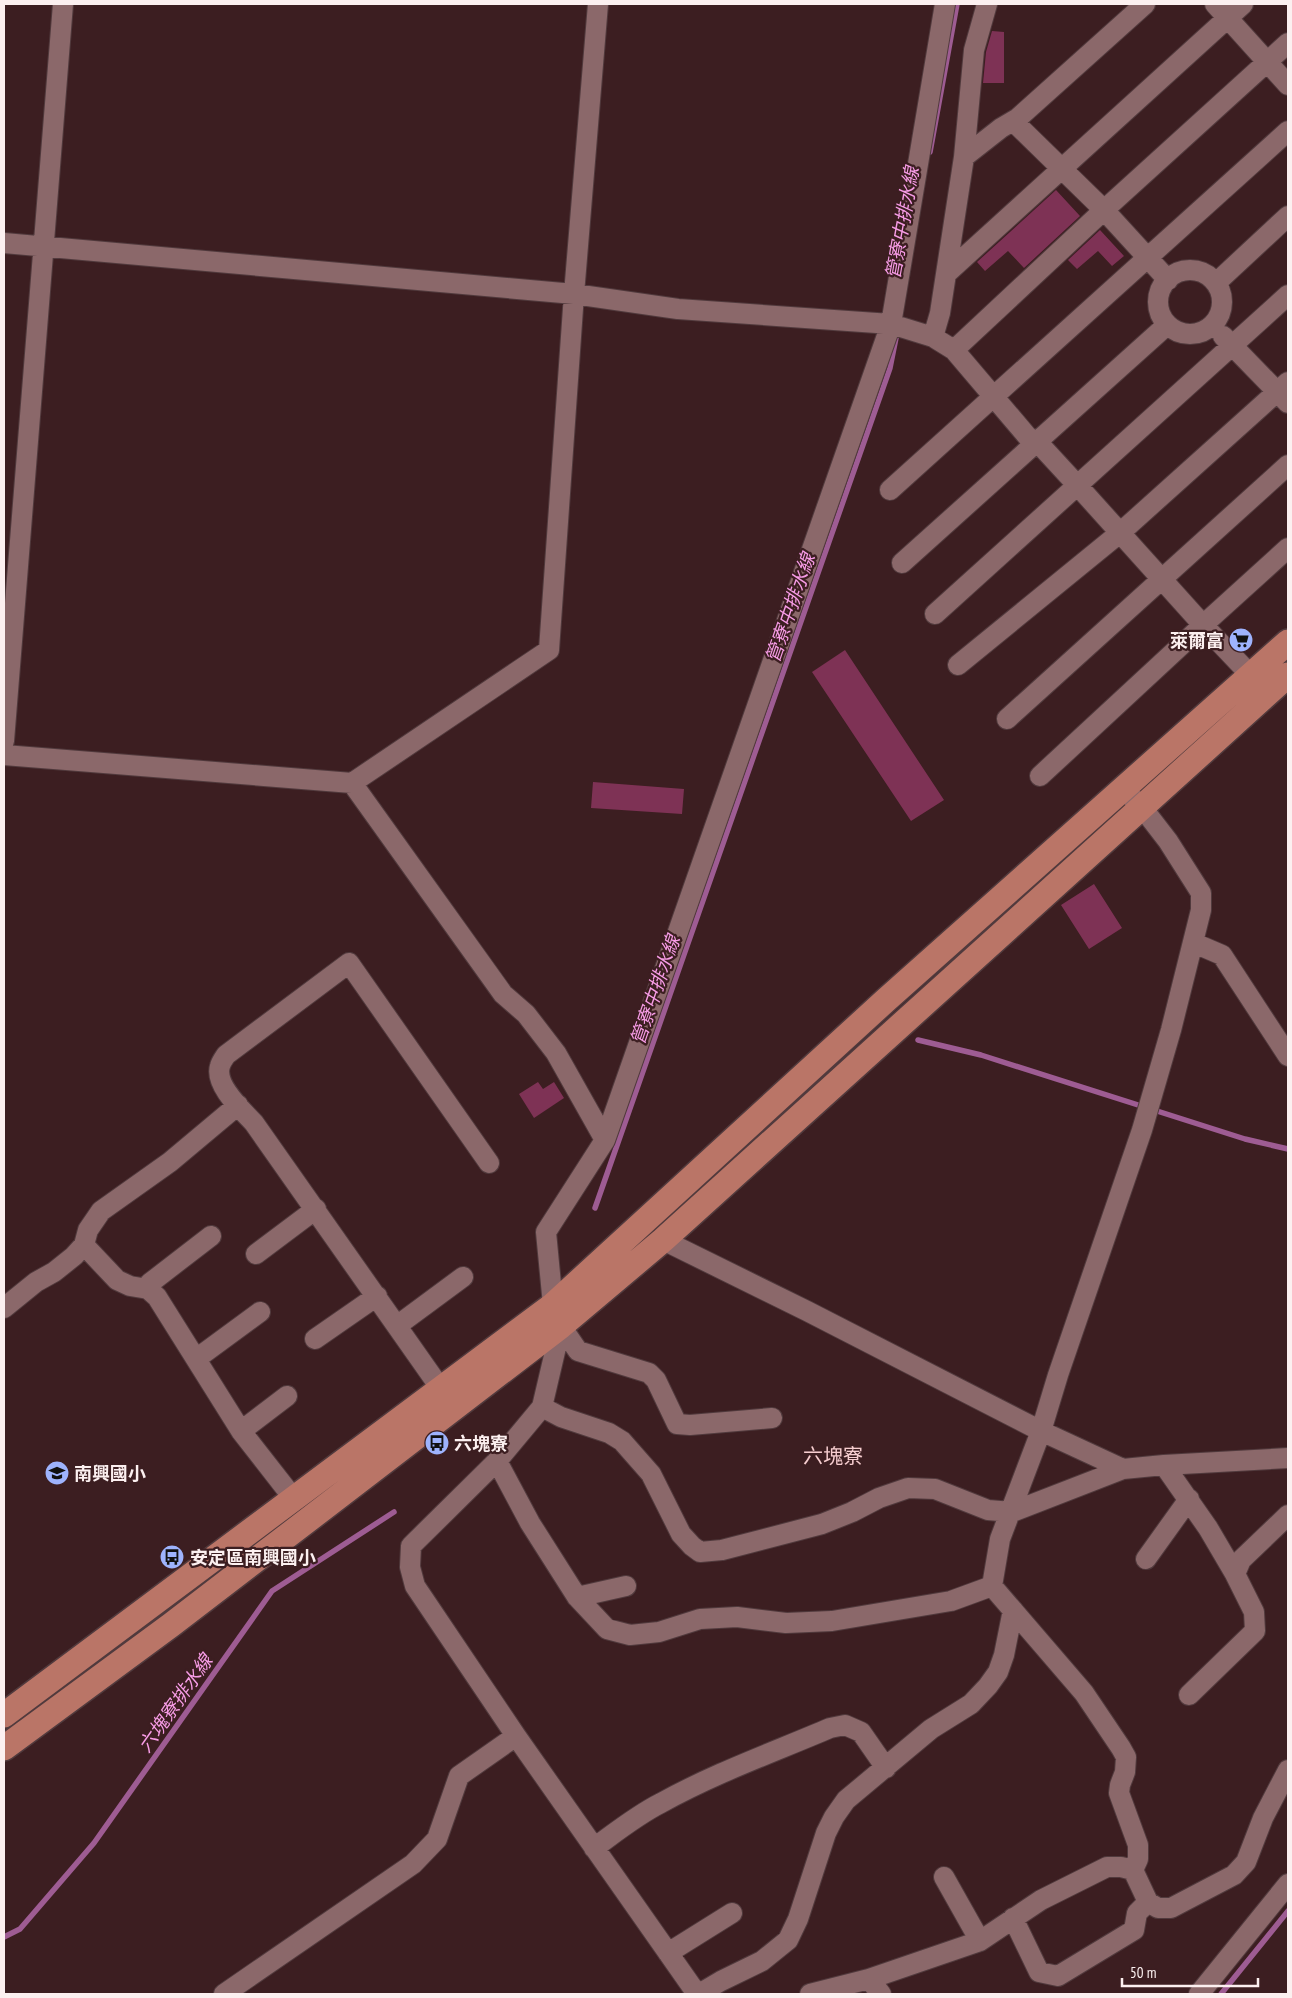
<svg xmlns="http://www.w3.org/2000/svg" width="1292" height="1998" font-family="'PT Sans Narrow','Noto Sans TC',sans-serif">
  <rect width="100%" height="100%" fill="#3c1e21"/>
  <g fill="none" stroke-linecap="round" stroke-linejoin="round">
    <!-- stream -->
    <path stroke="#9e5c93" stroke-width="5.5" d="M930,152L957,4
      M918,1040L981,1055L1245,1139L1288,1149
      M595,1208L890,368L896,338
      M4,1937L20,1929L94,1843L272,1591L394,1512
      M1221,1994L1288,1911"/>
  </g>
  <!-- building -->
  <path fill="#7e3255" d="M992,31L1004,32V83H983L986,52Z
    M1056,190L1080,216L1024,268L1008,251L985,271L977,262Z
    M1100,230L1124,256L1112,266L1098,251L1077,269L1068,260Z
    M845,650L944,800L911,821L812,672Z
    M593,782L684,789L682,814L591,808Z
    M1094,884L1122,928L1089,949L1061,905Z
    M538,1082L543,1089L554,1082L564,1098L534,1118L519,1094Z"/>
  <g fill="none" stroke-linecap="round" stroke-linejoin="round">
    <defs>
      <path id="minor" d="M1215,4L1288,85
        M1013,121L1104,210L1168,280
        M964,157L1001,128L1018,118L1145,4
        M4,243L574,294L678,309L891,324L933,337L954,350L1027,436L1043,448L1078,486L1203,625L1261,686
        M1158 302a32 32 0 1 1 64 0a32 32 0 1 1-64 0Z
        M947,273L1243,4
        M1216,283L1288,216
        M1223,336L1288,403
        M933,337L940,313L964,157L974,50L987,4
        M954,350L1104,210L1288,43
        M890,490L1288,131
        M902,563L1167,325
        M935,614L1288,295
        M958,665L1121,532L1288,382
        M1007,719L1288,465
        M4,741L63,4
        M4,755L352,783L549,650L574,294L598,4
        M1040,776L1203,625L1288,548
        M352,783L503,994L526,1014L556,1053L605,1140
        M1194,943L1222,955L1288,1056
        M663,1240L807,1311L1041,1431L1123,1469L1164,1465L1288,1458
        M84,1245L117,1280L130,1286L148,1289L157,1297L241,1431L294,1499
        M256,1254L316,1209
        M148,1289L150,1283L211,1236
        M4,1308L36,1282L54,1272L74,1256L84,1245L88,1230L101,1211L170,1162L238,1105
        M398,1325L463,1277
        M561,1326L542,1407L497,1461L411,1546L410,1567L415,1586L516,1736L697,1994
        M315,1339L377,1296
        M196,1359L260,1312
        M441,1389L254,1123C242,1110 214,1085 220,1066C221,1062 224,1058 226,1055L349,963L489,1163
        M542,1407L561,1417L609,1433L622,1441L651,1474L681,1534L692,1546L700,1552L722,1550L822,1524L852,1512L879,1498L908,1488L935,1489L988,1510L1012,1512L1123,1469
        M772,1418L690,1425L677,1424L656,1380L649,1373L578,1351L561,1326L553,1305L546,1232L605,1140L891,324L945,4
        M241,1431L287,1396
        M497,1461L530,1523L577,1597L607,1629L630,1635L659,1632L700,1619L737,1617L786,1623L832,1621L951,1601L992,1586L1000,1539L1041,1431L1058,1375L1142,1130L1171,1030L1201,910V893L1168,841L1141,806L1123,789
        M1164,1465L1208,1528L1235,1574L1254,1612L1255,1631L1189,1695
        M1146,1559L1189,1499
        M1235,1574L1241,1560L1288,1515
        M992,1586L1084,1693L1121,1748L1126,1757L1125,1772L1120,1785L1119,1793L1138,1845V1859L1133,1870L1148,1902L1158,1908H1171L1234,1875L1246,1862L1263,1818L1288,1770
        M577,1597L626,1586
        M594,1848C616,1832 637,1815 661,1803C715,1773 774,1752 830,1728L845,1725L861,1732L886,1768
        M944,1877L980,1941
        M1013,1918L1039,1972L1058,1976L1134,1930L1137,1913L1148,1902
        M668,1953L732,1913
        M869,1979L881,1994
        M224,1994L413,1864L437,1839L459,1776L516,1736
        M699,1994L721,1981L762,1961L788,1940L798,1919L826,1833L834,1817L846,1800L931,1729L971,1704L988,1686L998,1672L1004,1655L1013,1610
        M810,1994L869,1979L980,1941L1041,1900L1107,1867H1121L1133,1870
        M1199,1994L1288,1884"/>
      <path id="major" d="M4,1715L553,1305L886,1000L1288,642
        M4,1748L171,1625L561,1326L663,1240L1288,675"/>
    </defs>
    <!-- minor casing -->
    <use href="#minor" stroke="#513a3d" stroke-width="22"/>
    <!-- major casing -->
    <use href="#major" stroke="#513a3d" stroke-width="28"/>
    <!-- minor -->
    <use href="#minor" stroke="#8b686a" stroke-width="20"/>
    <!-- major -->
    <use href="#major" stroke="#ba7567" stroke-width="25"/>
  </g>
  <!-- icons -->
  <defs>
    <symbol id="supermarket-disc" viewBox="-11 -11 22 22"><circle r="9.5" fill="#9eb3fd" stroke="#3c1e21"/><path d="M-6-5.5h2.5l.6 2H6L4.5 2H-2.5L-4.4-4H-6ZM-1.5 3.2a1.3 1.3 0 1 0 .1 0ZM3 3.2a1.3 1.3 0 1 0 .1 0Z" fill="#111"/></symbol>
    <symbol id="bus-disc" viewBox="-11 -11 22 22"><circle r="9.5" fill="#9eb3fd" stroke="#3c1e21"/><path d="M-5-6H5V4H4V6H2V4H-2V6H-4V4H-5ZM-3.5-4V0h7V-4ZM-3.5 1.2v1.5H-2V1.2ZM2 1.2v1.5H3.5V1.2Z" fill="#111"/></symbol>
    <symbol id="school-disc" viewBox="-11 -11 22 22"><circle r="9.5" fill="#9eb3fd" stroke="#3c1e21"/><path d="M0-5L7-2L0 1L-7-2ZM-4 1L0 2.5L4 1V4Q0 6-4 4Z" fill="#111"/></symbol>
  </defs>
  <g fill-rule="evenodd">
    <use href="#supermarket-disc" x="1227" y="626" width="28" height="28"/>
    <use href="#bus-disc" x="423" y="1429" width="28" height="28"/>
    <use href="#school-disc" x="43" y="1459" width="28" height="28"/>
    <use href="#bus-disc" x="158" y="1543" width="28" height="28"/>
  </g>
  <g text-anchor="middle" dominant-baseline="central" stroke-width="4.5" stroke-linejoin="round" paint-order="stroke">
    <!-- poi labels -->
    <g font-size="18" font-weight="bold" fill="#fcf0f0" stroke="#3c1e21" text-anchor="start">
      <text x="1224" y="640" text-anchor="end">萊爾富</text>
      <text x="454" y="1443">六塊寮</text>
      <text x="74" y="1473">南興國小</text>
      <text x="190" y="1557">安定區南興國小</text>
    </g>
    <!-- water labels -->
    <g font-size="19" font-style="italic" fill="#f79ce6" stroke="#3c1e21">
      <text transform="translate(902 223) rotate(-80)">管寮中排水線</text>
      <text transform="translate(790 608) rotate(-71)">管寮中排水線</text>
      <text transform="translate(655 990) rotate(-71)">管寮中排水線</text>
      <text transform="translate(175 1703) rotate(-55)">六塊寮排水線</text>
    </g>
    <!-- quarter labels -->
    <g font-size="20" fill="#f7ced0" stroke="#3c1e21">
      <text x="833" y="1456">六塊寮</text>
    </g>
  </g>
  <!-- border -->
  <rect width="1292" height="1998" fill="none" stroke="#fcf0f0" stroke-width="10"/>
  <!-- scale -->
  <path d="M1122 1978v8h136v-8" fill="none" stroke="#fcf0f0" stroke-width="2.5"/>
  <text x="1130" y="1978" font-size="15" fill="#fcf0f0" stroke="#3c1e21" stroke-width="4" paint-order="stroke">50 m</text>
</svg>
